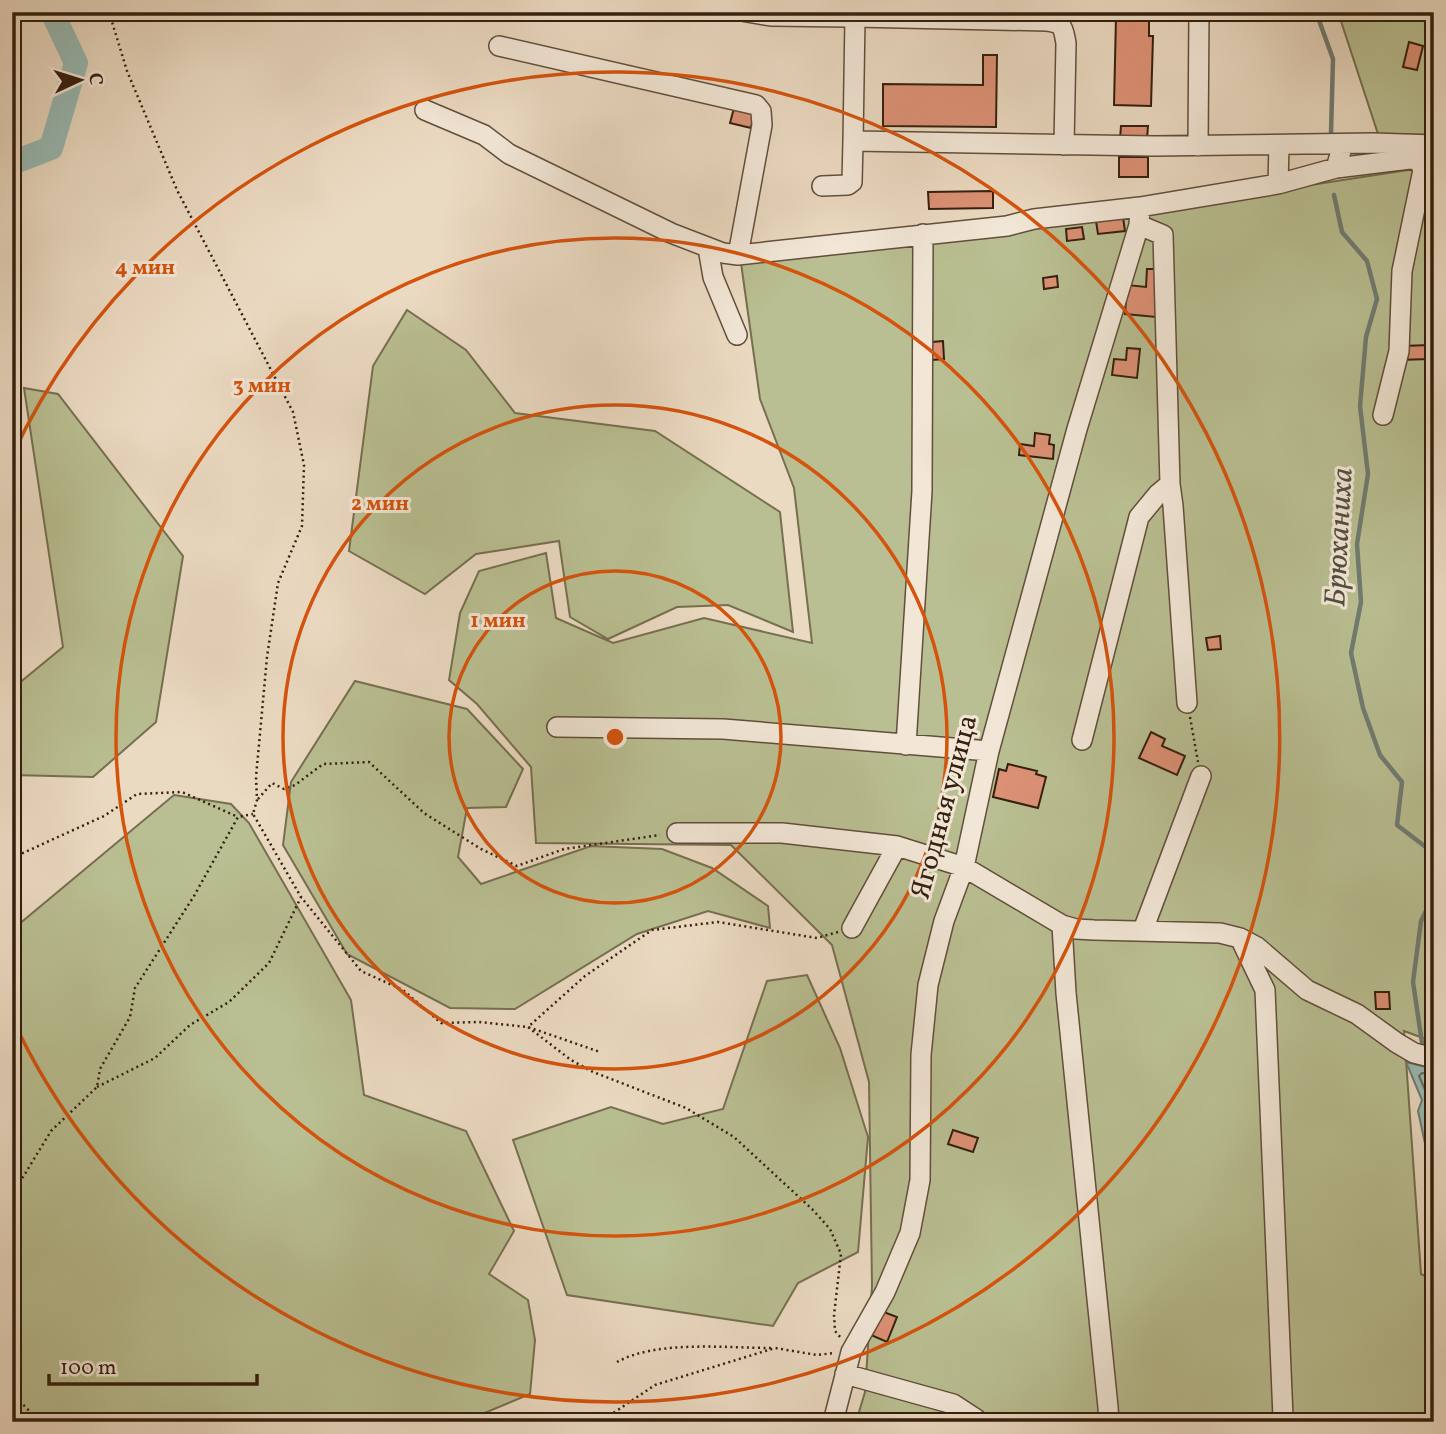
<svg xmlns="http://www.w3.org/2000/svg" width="1446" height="1434" font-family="Vollkorn,serif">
  <rect width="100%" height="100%" fill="#ebdac2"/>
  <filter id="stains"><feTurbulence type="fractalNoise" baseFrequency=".00286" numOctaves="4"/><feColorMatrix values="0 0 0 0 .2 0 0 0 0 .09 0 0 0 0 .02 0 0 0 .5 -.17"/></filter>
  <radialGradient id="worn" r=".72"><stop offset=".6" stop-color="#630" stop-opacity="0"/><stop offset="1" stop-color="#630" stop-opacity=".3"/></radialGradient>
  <!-- green -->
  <path fill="#b9bf92" stroke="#766f50" stroke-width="2" d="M1338,12H1434V135L1378,134Z
    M1434,166V1042L1404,1031L1421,1274L1434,1280V1422H856L865,1392L872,1286L869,1082L832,945L731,845L536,843L531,767L477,704L449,680L460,613L479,571L546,553L556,618L613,643L704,618L812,643L794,488L760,399L741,263L1129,213Z
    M407,310L466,350L515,413L655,431L780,512L793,632L728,605L677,607L608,639L570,617L559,541L476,554L425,594L349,551L373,366Z
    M24,388L58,394L183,556L156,722L93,777L12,775V689L63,647Z
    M355,681L467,709L523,769L506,807L467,808L458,857L481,884L591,846L662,849L712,868L768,906L770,928L708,911L637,934L515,1009L450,1008L347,954L283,845L291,782Z
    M174,795L231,804L249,823L351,1000L364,1095L466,1131L514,1231L489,1274L528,1300L535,1340L530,1394L463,1422H12V930Z
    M807,975L840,1048L868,1137L858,1252L798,1283L773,1326L567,1295L513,1140L611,1107L663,1124L723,1109L767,981Z"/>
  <!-- water -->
  <path fill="#98bab4" stroke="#707c72" stroke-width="2" d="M1406,1062L1434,1069V1223L1427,1200L1426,1148L1418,1111L1422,1100Z"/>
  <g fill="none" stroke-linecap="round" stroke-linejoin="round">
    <!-- shore -->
    <path stroke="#666c61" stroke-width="2" d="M1434,1074L1422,1073L1419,1076L1429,1099L1426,1111L1433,1147L1434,1190"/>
    <!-- stream -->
    <path stroke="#707c72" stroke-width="4.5" d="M1316,12L1333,59L1331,133
      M1334,195L1342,232L1367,261L1377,299L1366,337L1360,406L1368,474L1357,544L1361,602L1351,653L1363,708L1380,755L1402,782L1397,825L1427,848L1434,865
      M1422,1043L1413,982L1421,921L1434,895"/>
    <!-- river -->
    <path stroke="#98bab4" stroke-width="24" d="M12,163L51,148L76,63L52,12"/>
  </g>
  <!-- building -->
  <path fill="#dc9175" stroke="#341f0e" stroke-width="2" d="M1116,17L1149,18V36H1153L1151,106L1114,105Z
    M1409,42L1423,46L1417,70L1403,67Z
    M983,55H997L996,127L883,126V84L983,85Z
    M734,108L754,113L751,128L730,123Z
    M1121,126H1148L1147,139H1120Z
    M1119,157H1148V177H1119Z
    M993,191V208L929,209L928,192Z
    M1123,217L1125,231L1098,234L1096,221Z
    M1082,227L1084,239L1067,241L1066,229Z
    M1147,269H1159L1156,317L1125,314L1127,285L1146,287Z
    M1057,276L1058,287L1044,289L1043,278Z
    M943,341L944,359L932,360V342Z
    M1429,345V359L1399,360L1403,346Z
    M1127,348L1140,349L1137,378L1112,375L1114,359L1126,360Z
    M1035,433L1050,435L1049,444L1054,445L1053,459L1019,455L1020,444L1034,446Z
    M1220,636L1221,649L1208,650L1206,638Z
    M1151,732L1165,739L1162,746L1185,756L1177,775L1139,758Z
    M1008,764L1037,771L1036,774L1046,777L1038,808L993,797L999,769L1006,771Z
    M1375,992H1389L1390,1009H1376Z
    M953,1130L978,1138L973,1152L948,1144Z
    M881,1311L897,1317L887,1342L871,1335Z"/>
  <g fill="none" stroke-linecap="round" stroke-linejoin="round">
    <defs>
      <path id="minor" d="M747,12L771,16L849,17
        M849,12V17H855L853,141L1154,146L1373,143L1434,145
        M855,17L1047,21C1064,23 1063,28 1066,43L1064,145
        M499,46L756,105L761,111L762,125L738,255
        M425,110L484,135L509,154L671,233L723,253L738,255L1007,226L1034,219L1140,207L1278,184L1336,168L1343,144
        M1198,146L1199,12
        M1336,168L1418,158
        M1278,184L1279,145
        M822,186L848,185L852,182L853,141
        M1139,225L1163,235L1170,484L1173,506L1187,703
        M708,248L713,277L737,335
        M1383,415L1399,351L1402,271L1423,170L1418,158L1425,145
        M557,727L723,729L989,751
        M1082,740L1139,517L1158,494L1170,484
        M906,745L922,491L923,234
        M677,833H782L897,846L964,867L1062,925L1076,929L1094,930L1220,933L1240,938L1257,947L1307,990L1357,1014L1397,1043L1414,1053L1434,1058
        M1062,925L1066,993L1108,1407L1109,1422
        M852,928L897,846
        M1143,930L1201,776
        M1240,938L1265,990L1283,1417
        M845,1374L953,1404L976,1419
        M833,1422L851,1352L885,1292L910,1233L920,1180L921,1055L928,985L944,921L964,867L989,751L1077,429L1139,225L1140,207"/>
    </defs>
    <!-- minor casing -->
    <use href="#minor" stroke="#624e3b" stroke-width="22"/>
    <!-- path -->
    <path stroke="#341f0e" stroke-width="2.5" stroke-dasharray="2 3.5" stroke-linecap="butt" d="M109,12L127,71L177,190L293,412L304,465L302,526L278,583L267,657L256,777L257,800L253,814L301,897L361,971L403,990L441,1023L479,1022L528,1027L600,1052
      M1428,129L1434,102
      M1190,717L1198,762
      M258,799L272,783L284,789L295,785L323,764L369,762L424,813L481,849L517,866L564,849L660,835
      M12,858L104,816L137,794L182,792L238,817
      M838,932L817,938L718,922L652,930L585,976L528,1027L571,1060L593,1072L686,1108L734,1137L813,1210L830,1229L841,1254L834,1315L835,1331L841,1338
      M97,1087L155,1058L190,1025L229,1002L269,963L301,897
      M12,1191L20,1182L51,1131L97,1087L100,1069L130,1017L135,988L194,896L238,817L253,814
      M617,1362C657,1340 725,1348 772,1348
      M12,1393L40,1422
      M600,1422L655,1385L775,1348L817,1355L834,1353"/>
    <!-- minor -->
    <use href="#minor" stroke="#f2e7d7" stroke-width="19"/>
  </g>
  <!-- distance rings -->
  <g fill="none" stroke="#d6530c" stroke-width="3.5">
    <circle cx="615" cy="737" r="166"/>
    <circle cx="615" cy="737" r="332"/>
    <circle cx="615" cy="737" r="499"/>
    <path d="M12 456A665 665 0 1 1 12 1018"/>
  </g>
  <g text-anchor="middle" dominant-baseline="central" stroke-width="6" stroke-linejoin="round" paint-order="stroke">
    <!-- street labels -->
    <g font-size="28" fill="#341f0e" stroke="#f2e7d7">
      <text transform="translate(945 807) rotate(-75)">Ягодная улица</text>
    </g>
    <!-- water labels -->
    <g font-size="30" font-style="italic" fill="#524e40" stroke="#f2e7d7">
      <text transform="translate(1340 537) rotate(-87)">Брюханиха</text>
    </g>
  </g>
  <circle cx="615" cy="737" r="10" fill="#d6530c" stroke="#f2e7d7" stroke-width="3.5"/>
  <g font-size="21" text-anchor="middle" font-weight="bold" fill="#d6530c" stroke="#f2e7d7" stroke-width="6" stroke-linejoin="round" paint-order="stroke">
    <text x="145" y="274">4 мин</text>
    <text x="262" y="392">3 мин</text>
    <text x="380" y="510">2 мин</text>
    <text x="498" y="627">1 мин</text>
  </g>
  <!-- margin -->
  <rect width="1446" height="1434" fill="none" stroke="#ebdac2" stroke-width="42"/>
  <rect x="14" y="14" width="1418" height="1406" fill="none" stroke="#341f0e" stroke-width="3.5"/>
  <rect x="21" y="21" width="1404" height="1392" fill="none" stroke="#341f0e" stroke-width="2"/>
  <!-- north arrow -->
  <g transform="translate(80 80) rotate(86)" stroke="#f2e7d7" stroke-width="5" paint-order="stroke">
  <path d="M0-5L12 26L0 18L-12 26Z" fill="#341f0e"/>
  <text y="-10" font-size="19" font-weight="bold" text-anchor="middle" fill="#341f0e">С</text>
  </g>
  <!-- scale -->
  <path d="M49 1374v10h208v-10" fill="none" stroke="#341f0e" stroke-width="3.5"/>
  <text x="60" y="1374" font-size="21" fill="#341f0e" stroke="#f2e7d7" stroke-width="5" paint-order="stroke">100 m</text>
  <rect width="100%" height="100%" filter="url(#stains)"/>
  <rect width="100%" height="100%" fill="url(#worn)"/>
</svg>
